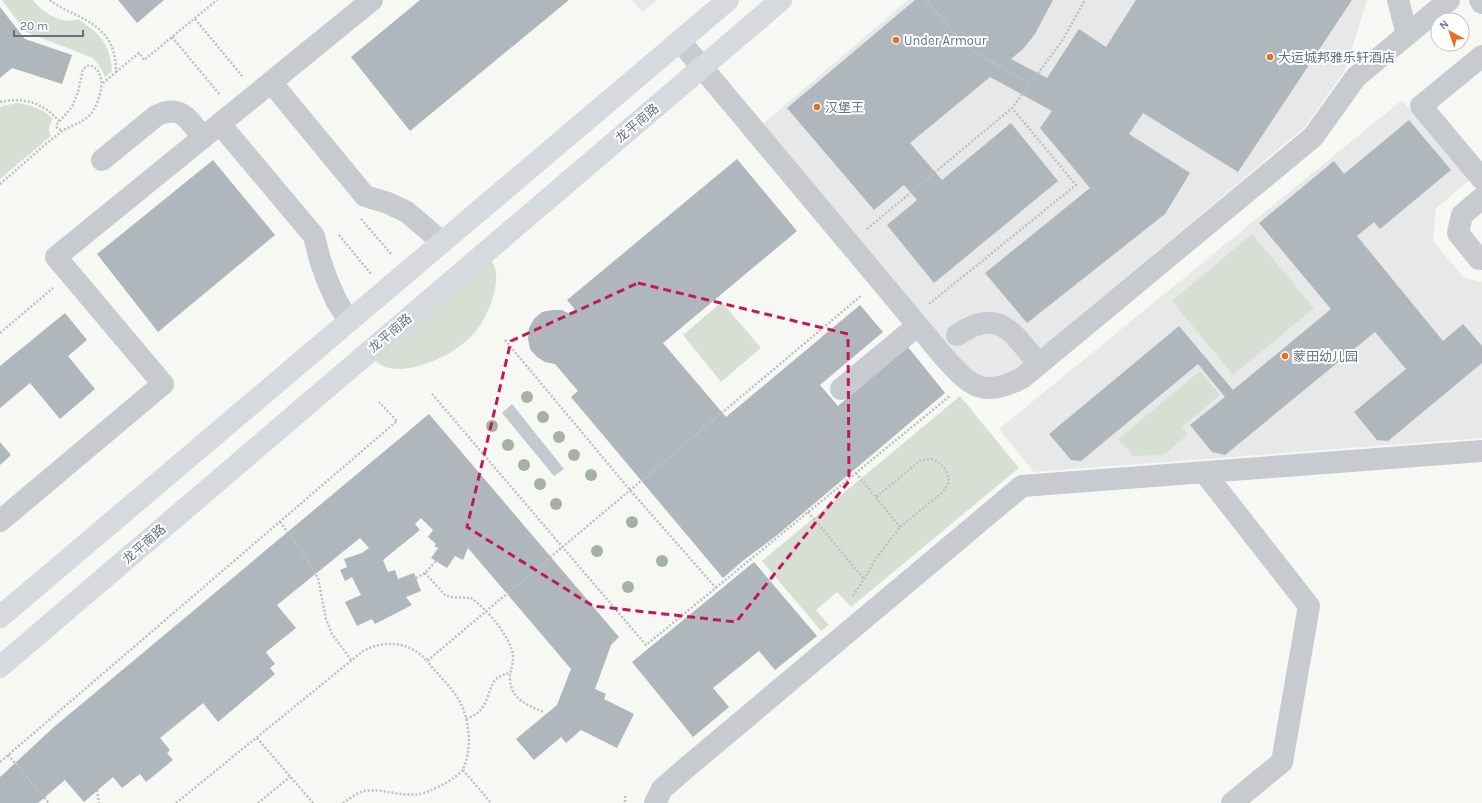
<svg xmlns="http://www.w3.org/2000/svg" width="1482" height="803" font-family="Karla,'Noto Sans SC',sans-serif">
  <rect width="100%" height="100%" fill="#f7f7f4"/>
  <!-- built -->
  <path fill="#e7e8e7" d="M632,0H658L642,12Z
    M908,0H1367L1345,70L1305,127L1015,370L1002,376L989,378L974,373L954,354L763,124Z
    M1402,100L1470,180L1436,208L1433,241L1464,278L1482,282V438L1034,472L999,429Z"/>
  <!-- green -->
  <path fill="#d7dfd5" d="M2,0H33C43,13 61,25 78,19C100,34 110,43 112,71L105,77L100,67L93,58L26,32Z
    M17,103C31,105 43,109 53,119C49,124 48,130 51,136L0,179V108L2,106Z
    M1252,234L1314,308L1233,375L1172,301Z
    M491,259C493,263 496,269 496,273C498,291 487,317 476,331C460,352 409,378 383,366C379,365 376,361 373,359Z
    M722,302L761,348L721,382L683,335Z
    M1200,371L1220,395L1182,427L1188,434L1164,455L1133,456L1118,439Z
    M960,396L1019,468L851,607L837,592L816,610L829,625L821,631L762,561Z"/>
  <!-- water -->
  <path fill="#c2cad0" d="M512,404L564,469L554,476L502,413Z"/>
  <!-- building -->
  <path fill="#afb6bc" d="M118,0H164L137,23Z
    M420,0H569L410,131L351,57Z
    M915,0H1053L1035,34L1023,49L1011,59L1047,78L1079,29L1106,47L1136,0H1352L1238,172L1143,113L1129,134L1190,173L1165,214L1027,323L985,273L1090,188L1040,128L1052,111L990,77L910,143L942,180L1011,123L1058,181L934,283L887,225L917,200L904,185L874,210L787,108Z
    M0,7L25,39L72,55L62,84L12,68L0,78Z
    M1409,120L1451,170L1380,229L1374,222L1357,236L1443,341L1463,324L1482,346V363L1388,441L1377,440L1354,412L1406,369L1375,332L1225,455L1212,452L1190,425L1225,397L1198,364L1081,461L1071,460L1049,434L1179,326L1233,390L1331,309L1259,223L1334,161L1344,174Z
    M737,159L797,231L663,343L726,417L860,305L883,332L820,385L838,406L908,347L945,393L776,536L745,559L723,578L571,397L578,391L555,364L545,362L537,357L530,349L528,339L529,328L534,319L542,312L552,310H562L572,315L576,311L567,300Z
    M213,160L275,235L158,332L97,254Z
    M65,313L87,340L68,356L95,389L60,419L30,383L0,408V366Z
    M429,414L619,637L611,645L595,689L606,694L604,699L634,714L617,748L581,730L566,743L561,737L534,760L516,739L557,705L571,669L468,548L463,560L455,556L447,568L431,558L438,548L434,546L436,544L428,537L433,530L421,518L415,524L420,530L383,560L388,572L395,570L398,579L414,573L421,591L406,597L412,605L375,624L372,619L357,626L345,602L361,595L352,577L345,581L340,570L347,567L344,559L362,553L369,548L360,538L277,605L296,628L266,652L275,664L270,668L275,674L218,722L203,703L160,738L170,750L167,753L173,760L146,782L140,774L122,788L113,777L84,802L65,780L38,803H0V777L54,727Z
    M0,442L11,455L0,465Z
    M754,562L817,636L775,670L759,651L713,688L729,707L693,737L632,662Z"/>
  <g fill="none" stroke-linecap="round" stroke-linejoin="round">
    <!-- path -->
    <path stroke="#bec0c3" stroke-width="2.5" stroke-dasharray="2 2" stroke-linecap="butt" d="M50,0C57,6 66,10 74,14C102,27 116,40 116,72L102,84
      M925,0L968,48L1030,84
      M195,19L243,77
      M172,37L220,95
      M116,72L139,53L144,60L217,0
      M0,102C24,97 42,102 59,121
      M0,184C20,167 40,148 61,132C71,125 81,124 90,115C100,103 110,71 89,65L83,69L78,92L72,107L57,124V128L63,131
      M361,219L392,255
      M867,229L1012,108L1062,41L1085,0
      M339,235L371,274
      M929,304L1076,185L1012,108
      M0,333L53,288
      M505,340L630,490L716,588
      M432,394L646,645L951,395
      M856,473L900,527
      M808,512L864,579
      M280,522L300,549L318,578L326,619L332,634L352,661
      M425,573L445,595L451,597L471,598C485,607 512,638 513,656C514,664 509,672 510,681C512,700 529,706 544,712
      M416,578L425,573L436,561
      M853,596L866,576L875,560L900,527L943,492L949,482C947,468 943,466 933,459L921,460L876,497
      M466,719C472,716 478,714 482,708C493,693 487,676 511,673
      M257,738L313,803
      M8,755L49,803
      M0,762L397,421L379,402
      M463,770L491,803
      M97,790L99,803
      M625,796V803
      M176,803L363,651C385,639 411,642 427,661L862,295
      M258,803L290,777
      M343,803C349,799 357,793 364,791C382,788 401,797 419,794C428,793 459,778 463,769C472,751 470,722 461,704C453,688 438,675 427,661"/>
    <!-- minor -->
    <path stroke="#c7cace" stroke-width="22" d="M1398,0L1407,35
      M1480,0L1482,3
      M680,41L945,358C971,387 984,398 1022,378L1313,137L1356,77L1449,0
      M1482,56L1421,106L1482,179
      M271,82L365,196L388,203L407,212L442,242
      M220,124L314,236L320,260L328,282L337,302L349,321
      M102,160L156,116C181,103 189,120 203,138
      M1482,198L1462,215L1458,233L1479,259H1482
      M957,335C1000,306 1012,333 1039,364
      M841,389L917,326
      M1204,472L1309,606L1282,762L1232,803
      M0,521L163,384L56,257L372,0
      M655,803L662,789L686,768L1022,486L1482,451"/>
    <!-- major -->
    <path stroke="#d6dadf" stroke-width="22" d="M0,617L728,0
      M0,667L781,0"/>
  </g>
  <!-- trees -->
  <g fill="#a5b1a3">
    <circle cx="527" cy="397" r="6"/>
    <circle cx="543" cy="417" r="6"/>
    <circle cx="492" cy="426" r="6"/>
    <circle cx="559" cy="437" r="6"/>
    <circle cx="508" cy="445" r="6"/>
    <circle cx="574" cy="455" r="6"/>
    <circle cx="524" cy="465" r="6"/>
    <circle cx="591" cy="475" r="6"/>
    <circle cx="540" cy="484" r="6"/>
    <circle cx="556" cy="504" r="6"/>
    <circle cx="632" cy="522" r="6"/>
    <circle cx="597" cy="551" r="6"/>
    <circle cx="662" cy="561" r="6"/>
    <circle cx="628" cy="587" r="6"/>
  </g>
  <!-- marked area -->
  <path fill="none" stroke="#c2185b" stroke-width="3" stroke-dasharray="8 5" stroke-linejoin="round" d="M638,283L848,334L849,481L736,622L593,606L467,527L511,341Z"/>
  <!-- markers -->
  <g fill="#e76f24" stroke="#fff" stroke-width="1.5">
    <circle cx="896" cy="40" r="4"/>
    <circle cx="1270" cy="57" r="4"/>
    <circle cx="817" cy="107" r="4"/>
    <circle cx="1285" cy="356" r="4"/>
  </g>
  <g text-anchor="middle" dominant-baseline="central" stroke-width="4" stroke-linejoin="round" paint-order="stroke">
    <!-- poi labels -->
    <g font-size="13" fill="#657286" stroke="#fff" text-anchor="start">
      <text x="904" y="40">Under Armour</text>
      <text x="1278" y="57">大运城邦雅乐轩酒店</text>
      <text x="825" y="107">汉堡王</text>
      <text x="1293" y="356">蒙田幼儿园</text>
    </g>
    <!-- street labels -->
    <g font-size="13" fill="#657286" stroke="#fff">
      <text transform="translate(637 123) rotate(-40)">龙平南路</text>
      <text transform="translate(390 333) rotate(-40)">龙平南路</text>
      <text transform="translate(144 544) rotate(-41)">龙平南路</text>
    </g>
  </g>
  <!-- north arrow -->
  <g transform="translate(1450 32) rotate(320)"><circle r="19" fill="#ffffff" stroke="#c1c7cf"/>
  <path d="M0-3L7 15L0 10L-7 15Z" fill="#e76f24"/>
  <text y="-6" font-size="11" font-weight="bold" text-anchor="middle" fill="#657286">N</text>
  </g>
  <!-- scale -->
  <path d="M14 30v6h69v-6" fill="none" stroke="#657286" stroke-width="2"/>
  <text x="20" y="30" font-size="12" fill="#657286" stroke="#ffffff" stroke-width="3" paint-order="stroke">20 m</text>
</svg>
